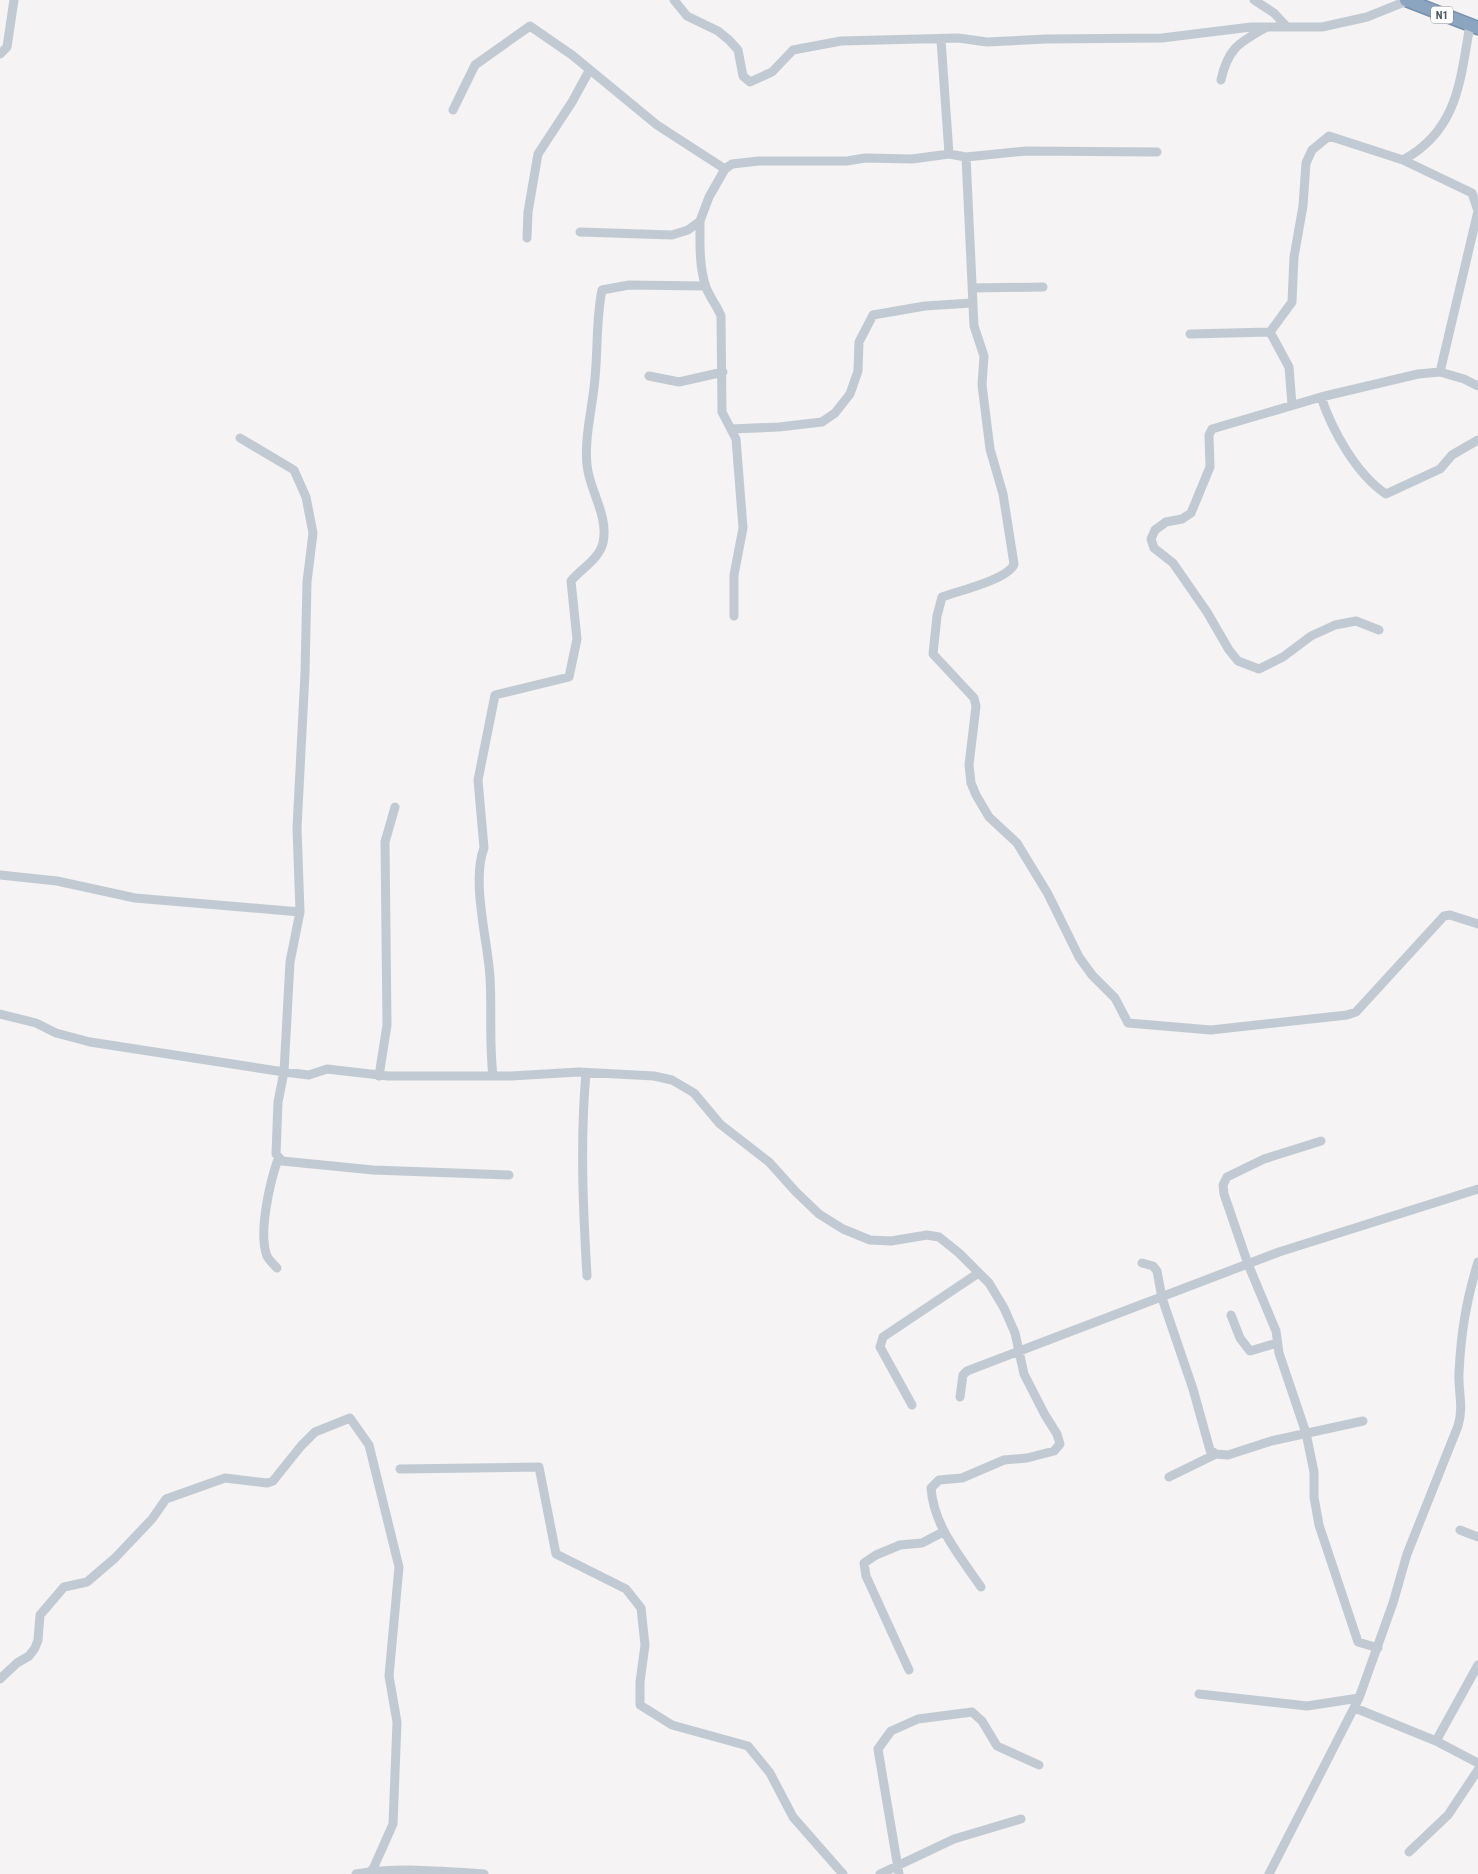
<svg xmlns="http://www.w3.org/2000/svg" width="1478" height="1874" font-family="'Roboto Condensed',sans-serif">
  <rect width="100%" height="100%" fill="#f5f3f3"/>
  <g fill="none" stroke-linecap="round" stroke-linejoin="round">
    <defs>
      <path id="highway" d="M1406,0L1478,28"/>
    </defs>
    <!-- highway casing -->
    <use href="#highway" stroke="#7690ad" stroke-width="15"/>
    <!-- minor -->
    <path stroke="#c1cad2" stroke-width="9" d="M674,0L687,16L718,31L729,40L738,50L743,76L750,82L772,72L793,50L841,41L958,38L987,42L1046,39L1162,38L1251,27H1322L1367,17L1409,0
      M1254,0L1274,13L1287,27
      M941,40L949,154L966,157L1026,151L1157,152
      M0,54L7,47L14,0
      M1221,80C1228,48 1239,43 1265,28
      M453,110L475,65L530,26L572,55L657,125L725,169
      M966,157L974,326L984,356L982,385L990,449L1003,494L1014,564C1009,579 958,591 942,597L937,616L933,654L974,698L976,706L969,765L971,783L976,795L989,817L1017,843L1048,894L1079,957L1092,975L1115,998L1128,1023L1211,1030L1347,1015L1356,1012L1444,916L1450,915L1478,924
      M1403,160C1458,130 1460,81 1470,25
      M700,221C700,242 699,264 705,284C707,294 717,305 721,316L722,412L736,439L743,528L734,575V616
      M580,232L672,235L688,230L700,221L709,197L725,169L732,164L759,161H847L865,158L912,159L949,154
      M527,238L528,212L538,154L572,102L589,71
      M972,288L1043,287
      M1270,332L1292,302L1294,257L1303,206L1306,163L1312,150L1329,136L1403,160L1472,193L1478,211L1440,372
      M1190,334L1270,332L1289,367L1292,405
      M649,376L679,382L723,372
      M1321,397C1332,430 1356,474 1386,494L1440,469L1452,455L1478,440
      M731,429L779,427L822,422L835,413L850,394L858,371L859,342L873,315L925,306L972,303
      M240,438L294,470L306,497L313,533L307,582L305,673L297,828L300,912L290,962L284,1072L278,1102L276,1154L282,1161L373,1170L509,1175
      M1379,630L1356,621L1335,625L1311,636L1283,657L1259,669L1238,661L1229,650L1207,612L1173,563L1154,548L1151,539L1155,530L1166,522L1182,519L1191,513L1210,467L1209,435L1212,429L1321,397L1418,374L1440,372L1464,379L1478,386
      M0,875L57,881L135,898L300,912
      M0,1014L36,1023L56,1033L90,1042L284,1072L309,1075L327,1069L388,1076H511L579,1072L654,1076L672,1080L694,1093L720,1124L769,1162L796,1192L819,1214L843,1229L870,1240L891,1241L927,1235L939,1237L959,1253L989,1283L1004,1308L1015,1333L1024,1374L1045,1415L1057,1434L1060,1444L1054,1451L1027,1458L1004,1460L962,1478L939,1480L931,1488C934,1527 960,1556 981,1587
      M586,1073C580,1141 583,1208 587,1276
      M379,1076L387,1025L385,842L395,807
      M493,1076C489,1043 492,1010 490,977C488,942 471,881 484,848L478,780L495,695L569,677L577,639L571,581C581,569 599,559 603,543C609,515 589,490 587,465C584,438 593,405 595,378C598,348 596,319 602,290L629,285L705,286
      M1321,1141L1264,1159L1227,1177L1223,1185L1224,1194L1248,1264L1276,1331L1279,1353L1306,1433L1314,1472V1497L1319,1525L1358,1642L1378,1648
      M1142,1263L1153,1266L1157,1271L1162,1298L1193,1389L1210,1450L1216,1454L1228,1455L1271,1441L1363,1421
      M277,1268C274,1265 269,1260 267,1256C258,1233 270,1182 278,1159
      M1231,1315L1240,1338L1250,1351L1277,1343
      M960,1397L963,1375L967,1371L1279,1252L1478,1189
      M912,1405L880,1347L883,1337L977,1274
      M400,1469L539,1467L556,1554L626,1589L641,1608L645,1645L640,1682V1705L672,1725L748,1746L770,1773L793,1817L843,1874
      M1169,1477L1216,1454
      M1460,1530L1478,1537
      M909,1670L866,1576L864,1563L876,1555L900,1545L922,1543L943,1532
      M0,1679L17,1663L29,1656L35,1648L38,1640L40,1615L64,1587L87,1582L115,1558L152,1519L166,1499L225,1478L267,1483L273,1481L301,1446L315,1432L350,1418L369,1445L399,1567L389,1676L397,1722L393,1824L373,1869L367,1874
      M1199,1694L1307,1706L1359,1698
      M1355,1708L1436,1741L1478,1763
      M1436,1741L1478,1665
      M1409,1852L1448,1815L1478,1770
      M356,1874C397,1867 443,1871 484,1874
      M880,1874L954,1839L1021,1819
      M899,1874L878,1749L891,1731L918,1719L972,1712L982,1721L997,1746L1039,1765
      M1269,1874L1359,1698L1393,1603L1407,1554L1458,1426C1464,1406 1458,1392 1459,1373C1461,1333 1466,1301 1478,1262"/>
    <!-- highway -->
    <use href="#highway" stroke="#8ba5c1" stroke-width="12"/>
  </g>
  <g text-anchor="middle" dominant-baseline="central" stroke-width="4" stroke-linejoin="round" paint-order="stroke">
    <!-- shield labels -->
    <rect fill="#fff" stroke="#808990" stroke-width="1" x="1431" y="6.5" width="22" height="17" rx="4"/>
    <g font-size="11" font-weight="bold" fill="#4a5661">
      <text x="1442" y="15">N1</text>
    </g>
  </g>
</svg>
